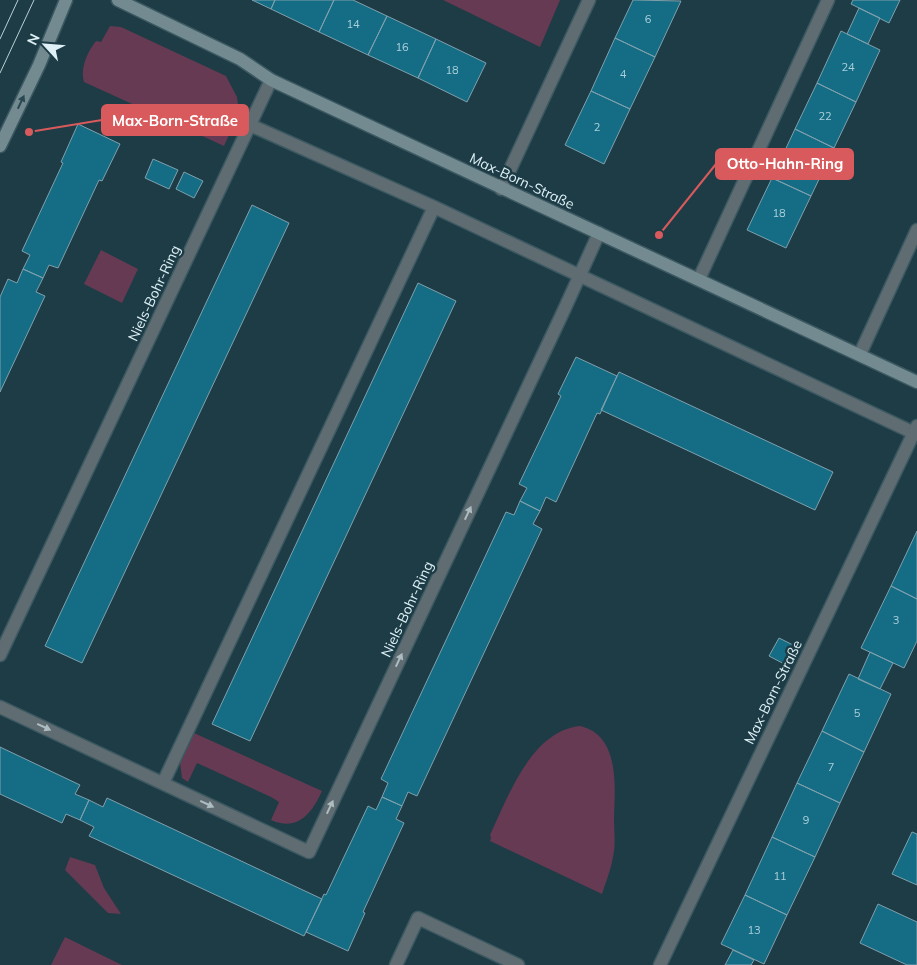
<svg xmlns="http://www.w3.org/2000/svg" width="917" height="965" font-family="Mulish,sans-serif">
  <rect width="100%" height="100%" fill="#1d3c46"/>
  <!-- green -->
  <path fill="#653a52" d="M443,0H560L540,47Z
    M110,26L121,27L226,76L237,97L239,113L224,146L84,82C80,69 87,52 96,41L101,42Z
    M101,250L138,269L122,303L84,284Z
    M580,726C620,735 615,786 614,818C614,831 616,845 613,857C611,869 606,882 602,894L490,841L491,838L490,835C508,797 531,731 580,726Z
    M194,733L322,791C312,813 298,832 271,820L279,802L271,797L197,763L188,782L182,778L180,763Z
    M70,857L95,865L104,888L121,914L108,913L65,870Z
    M65,937L122,965H51Z"/>
  <!-- building -->
  <path fill="#156d85" stroke="#7fa0ac" d="M252,0H275L271,9Z
    M275,0H334L319,32L271,9Z
    M334,0H353L387,16L368,55L319,32Z
    M633,0L681,1L655,57L615,38Z
    M853,0H900L889,23L851,4Z
    M859,8L880,18L868,44L847,34Z
    M387,16L436,39L418,78L368,55Z
    M841,31L880,50L856,102L817,83Z
    M615,38L655,57L630,109L591,91Z
    M436,39L486,63L467,102L418,78Z
    M817,83L856,102L834,148L795,129Z
    M591,91L630,109L604,164L565,145Z
    M78,124L120,144L102,181L99,180L58,268L49,265L43,278L23,269L30,255L22,251L63,163L61,162Z
    M795,129L834,148L811,196L772,178Z
    M153,159L178,170L169,189L145,178Z
    M184,172L203,181L194,198L176,189Z
    M772,178L811,196L786,248L747,230Z
    M252,205L289,223L82,663L45,646Z
    M23,269L43,278L36,292L45,296L0,392V297L8,279L17,283Z
    M418,283L456,301L250,741L212,724Z
    M576,357L617,376L600,414L597,413L556,502L546,497L540,511L520,501L527,488L519,484L561,396L558,394Z
    M619,372L833,472L815,510L601,410Z
    M520,501L540,511L533,524L542,529L417,796L408,792L402,806L382,797L388,783L381,779L506,512L514,515Z
    M917,531V599L891,586Z
    M891,586L917,599V641L904,668L861,648Z
    M779,638L797,647L788,666L769,656Z
    M870,652L893,663L880,689L858,679Z
    M849,674L891,694L864,752L822,731Z
    M822,731L864,752L840,803L797,783Z
    M0,747L80,785L75,794L89,800L80,820L66,814L62,823L0,794Z
    M797,783L840,803L815,857L772,837Z
    M382,797L402,806L396,819L404,823L363,912L365,913L348,951L306,932L324,894L326,895L368,806L376,810Z
    M107,798L322,899L304,936L89,836L94,827L80,820L89,800L103,807Z
    M912,832L917,834V885L892,874Z
    M772,837L815,857L787,915L745,895Z
    M745,895L787,915L764,964L721,944Z
    M878,904L917,922V965H907L860,943Z
    M733,950L754,960L751,965H725Z"/>
  <g fill="none" stroke-linecap="round" stroke-linejoin="round">
    <defs>
      <path id="lane" d="M250,125L434,207L914,433
        M0,655L271,80
        M0,707L309,852L564,310L599,233
        M163,783L434,207"/>
      <path id="street" d="M501,189L589,0
        M699,279L828,0
        M860,354L917,230
        M396,965L418,918L518,965
        M660,965L917,426"/>
      <path id="secondary" d="M118,0L240,59L271,80L917,382
        M0,146L39,65L66,0"/>
    </defs>
    <!-- lane casing -->
    <use href="#lane" stroke="#3c5962" stroke-width="15"/>
    <!-- street casing -->
    <use href="#street" stroke="#3c5962" stroke-width="15"/>
    <!-- secondary casing -->
    <use href="#secondary" stroke="#3c5962" stroke-width="15"/>
    <!-- lane -->
    <use href="#lane" stroke="#5f6c71" stroke-width="12"/>
    <!-- street -->
    <use href="#street" stroke="#5f6c71" stroke-width="12"/>
    <!-- secondary -->
    <use href="#secondary" stroke="#748a91" stroke-width="12"/>
    <!-- tram -->
    <path stroke="#bbd0d6" stroke-width="1" d="M0,39L18,0
      M0,73L34,0"/>
  </g>
  <!-- one-way arrows -->
  <defs><path id="oneway-solid" d="M-6-.8H1V-3.2L6.5 0L1 3.2V.8H-6Z" transform="scale(1.25)"/></defs>
  <use fill="#2a4851" href="#oneway-solid" transform="translate(21 102) rotate(-65)"/>
  <g fill="#acbcc1">
    <use href="#oneway-solid" transform="translate(468 513) rotate(-65)"/>
    <use href="#oneway-solid" transform="translate(399 660) rotate(-65)"/>
    <use href="#oneway-solid" transform="translate(44 727) rotate(25)"/>
    <use href="#oneway-solid" transform="translate(207 804) rotate(25)"/>
    <use href="#oneway-solid" transform="translate(330 807) rotate(-65)"/>
  </g>
  <g text-anchor="middle" dominant-baseline="central" stroke-width="5" stroke-linejoin="round" paint-order="stroke">
    <!-- number labels -->
    <g font-size="11" fill="#acd0da">
      <text x="648" y="19">6</text>
      <text x="353" y="24">14</text>
      <text x="402" y="47">16</text>
      <text x="848" y="67">24</text>
      <text x="452" y="70">18</text>
      <text x="623" y="74">4</text>
      <text x="825" y="116">22</text>
      <text x="597" y="127">2</text>
      <text x="779" y="213">18</text>
      <text x="896" y="620">3</text>
      <text x="857" y="713">5</text>
      <text x="831" y="767">7</text>
      <text x="806" y="820">9</text>
      <text x="780" y="876">11</text>
      <text x="754" y="930">13</text>
    </g>
    <!-- street labels -->
    <g font-size="14" fill="#dff1f7" stroke="#1d3c46">
      <text transform="translate(522 181) rotate(25)">Max-Born-Straße</text>
      <text transform="translate(154 293) rotate(-65)">Niels-Bohr-Ring</text>
      <text transform="translate(407 609) rotate(-65)">Niels-Bohr-Ring</text>
      <text transform="translate(773 692) rotate(-64)">Max-Born-Straße</text>
    </g>
  </g>
  <!-- callouts -->
  <path fill="none" stroke="#d85a5c" stroke-width="2" d="M29 132L102 120M659 235L716 164"/>
  <g fill="#d85a5c" stroke="#1d3c46" stroke-width="2">
    <circle cx="29" cy="132" r="5"/>
    <circle cx="659" cy="235" r="5"/>
  </g>
  <g fill="#d85a5c" stroke="#d85a5c" stroke-width="2">
    <rect x="102" y="105" width="146" height="30" rx="5"/>
    <rect x="716" y="149" width="137" height="30" rx="5"/>
  </g>
  <g font-size="15" text-anchor="middle" font-weight="bold" fill="#fff">
    <text x="175" y="126">Max-Born-Straße</text>
    <text x="785" y="169">Otto-Hahn-Ring</text>
  </g>
  <!-- north arrow -->
  <g transform="translate(45 45) rotate(296)" stroke="#1d3c46" stroke-width="4" paint-order="stroke">
  <path d="M0-4L9 19L0 12L-9 19Z" fill="#dff1f7"/>
  <text y="-8" font-size="14" font-weight="bold" text-anchor="middle" fill="#dff1f7">N</text>
  </g>
</svg>
